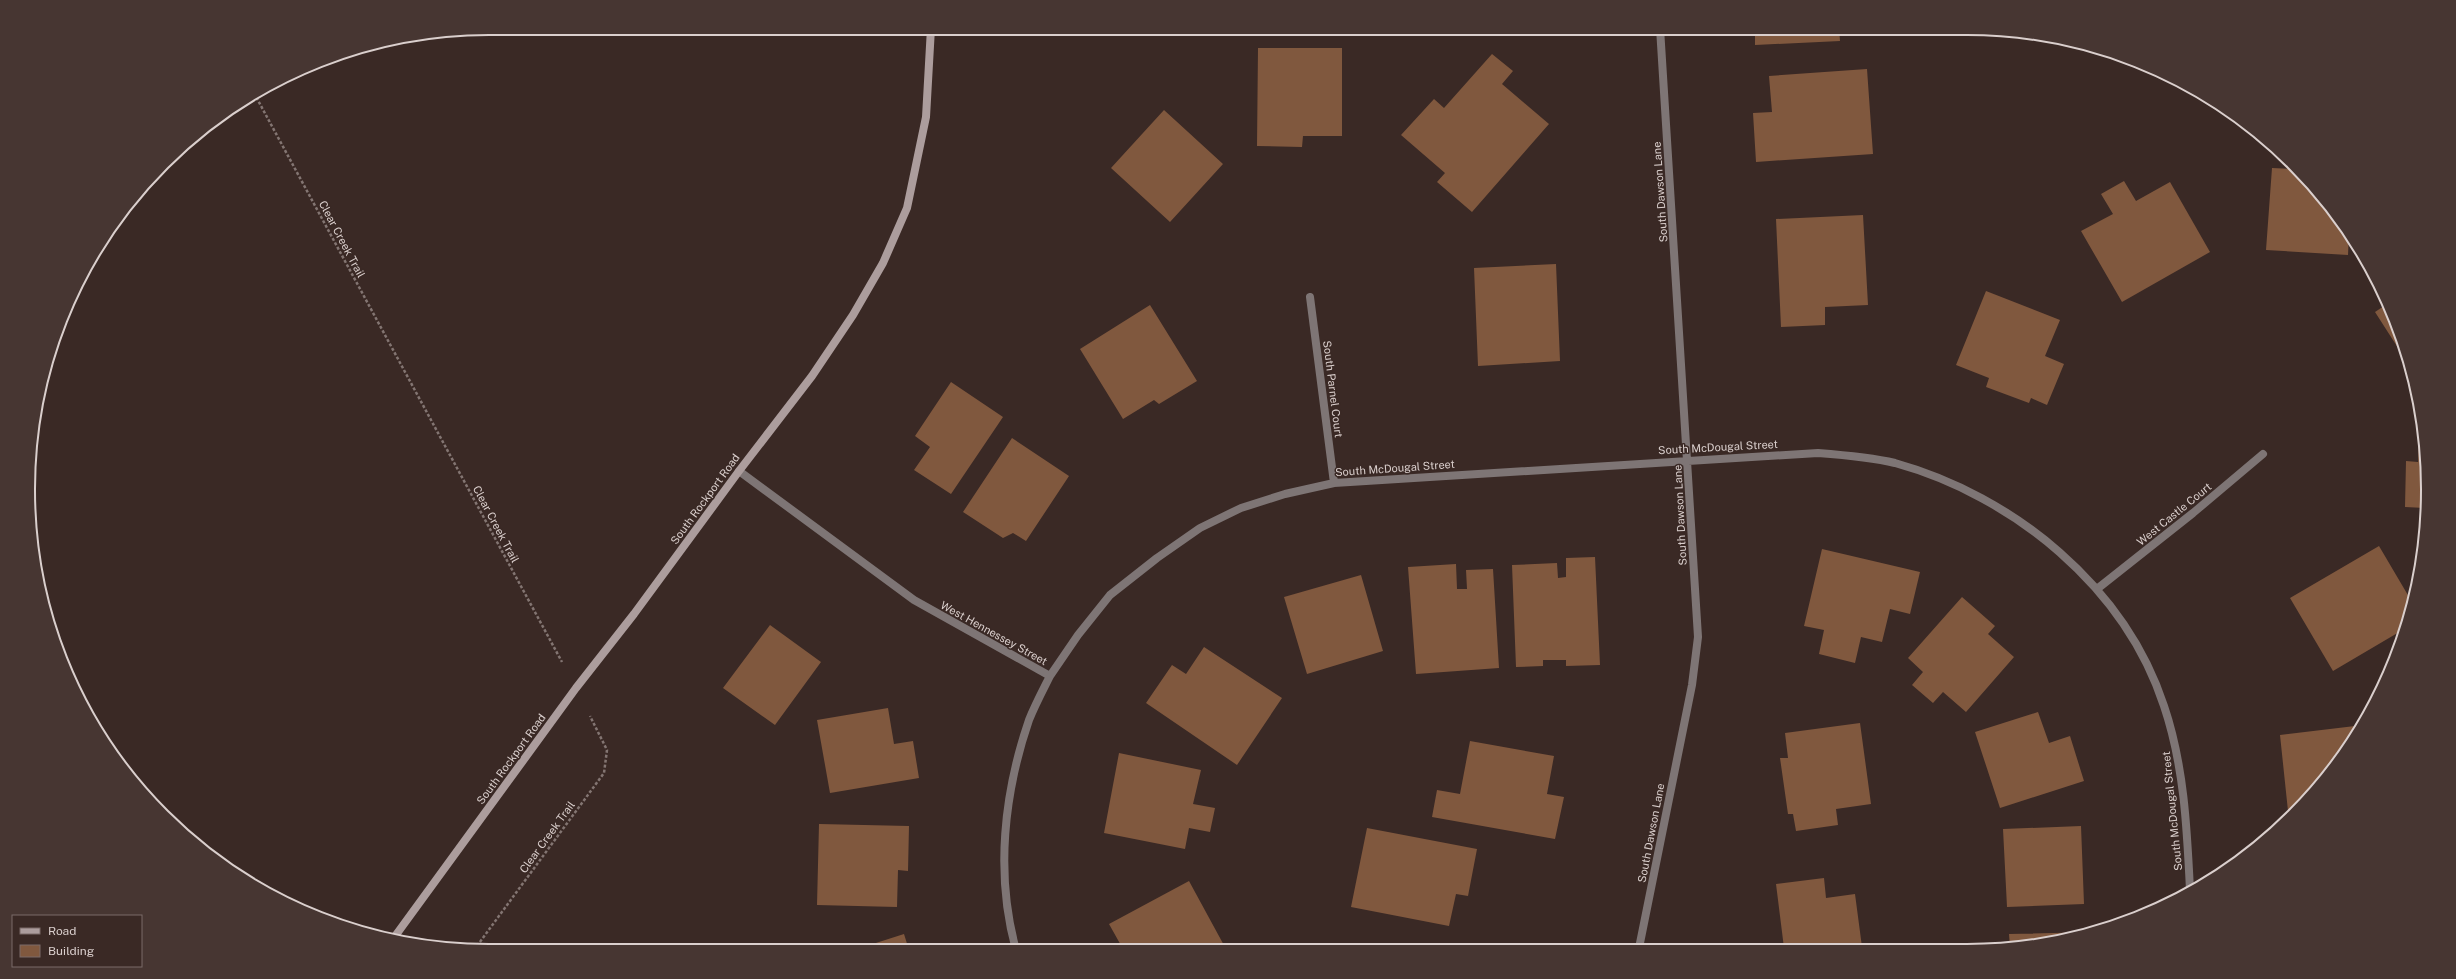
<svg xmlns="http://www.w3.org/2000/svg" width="2456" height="979" font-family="'Public Sans',sans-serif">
  <rect width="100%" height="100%" fill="#3a2925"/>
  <!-- building -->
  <path fill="#80583e" d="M1755,28H1839L1840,41L1755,45Z
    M1258,48H1342V136H1303L1302,147L1257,146Z
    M1492,54L1513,71L1502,84L1549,124L1472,212L1437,182L1445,173L1401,135L1434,99L1444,108Z
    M1867,69L1873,154L1756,162L1753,113L1772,112L1769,76Z
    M1164,110L1223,164L1170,222L1111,168Z
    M2272,168L2296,169L2332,208L2349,234L2348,255L2266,250Z
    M2124,181L2136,201L2170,182L2210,252L2122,302L2081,231L2113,214L2101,194Z
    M1863,215L1868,305L1825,307V325L1781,327L1776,219Z
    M1556,264L1560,361L1478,366L1474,268Z
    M1986,291L2060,320L2045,356L2064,364L2047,405L2031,398L2029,403L1986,387L1989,378L1956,365Z
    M2387,304L2404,348L2400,351L2375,312Z
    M1150,305L1197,381L1159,404L1154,400L1123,419L1080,349Z
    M951,382L1003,417L951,494L914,470L930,447L915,436Z
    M2419,430H2422L2427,459L2425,508L2405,507L2406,461L2418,462Z
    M1012,438L1069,476L1026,541L1013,533L1003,538L963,512Z
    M2379,546L2412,602L2406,628L2333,671L2290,598Z
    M1822,549L1920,572L1910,614L1890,609L1882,642L1861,637L1855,663L1819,654L1824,630L1804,626Z
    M1595,557L1600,665L1566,666V660H1543V666L1516,667L1512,565L1557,563L1558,578L1566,577V558Z
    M1456,564L1457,589H1467L1466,570L1493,569L1499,668L1416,674L1408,567Z
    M1361,575L1383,651L1307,674L1284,597Z
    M1962,597L1995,626L1988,634L2014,657L1966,712L1943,692L1933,703L1912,685L1923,672L1908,658Z
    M770,625L821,662L775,725L723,688Z
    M1204,647L1282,698L1237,765L1146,703L1172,665L1186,674Z
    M888,708L894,744L913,741L919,778L830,793L817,720Z
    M2038,712L2049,743L2070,736L2084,781L2000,808L1975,732Z
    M1860,723L1871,804L1836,809L1838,825L1796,831L1793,814H1788L1780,758H1788L1785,733Z
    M2355,726L2356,735L2350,746L2293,811H2288L2280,735Z
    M1470,741L1554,756L1547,794L1564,797L1555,839L1432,817L1437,790L1460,794Z
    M1119,753L1201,770L1193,804L1215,808L1210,832L1189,828L1185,849L1104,833Z
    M819,824L909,826L908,871L898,870L897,907L817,905Z
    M2081,826L2084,904L2007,907L2003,829Z
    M1367,828L1477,849L1468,896L1456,894L1449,926L1351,907Z
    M1824,878L1826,898L1855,894L1862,947L1784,948L1776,884Z
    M1189,881L1226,949H1123L1109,924Z
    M2096,932L2027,947H2010L2009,934Z
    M904,934L909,950H854Z"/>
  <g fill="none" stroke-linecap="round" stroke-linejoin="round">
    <!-- path -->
    <path stroke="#837572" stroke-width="2.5" stroke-dasharray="3 2" stroke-linecap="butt" d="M254,93L562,662
      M474,950L604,773L607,750L590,716"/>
    <!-- street -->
    <path stroke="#7e7575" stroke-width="8" d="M1310,297L1334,483
      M739,471L914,600L1050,676C1043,690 1035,705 1029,720C1004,793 995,874 1016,950
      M2097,589L2193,513L2263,454
      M1050,676L1078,635L1110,595L1157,558L1200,528L1241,508L1285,494L1334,483L1818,453C1844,455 1870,457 1895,463C2014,496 2125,587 2164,706C2184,765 2187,828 2190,890
      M1639,948L1692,685L1698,637L1660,28"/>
    <!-- secondary -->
    <path stroke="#ac9d9d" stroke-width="8" d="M393,939L576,688L634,614L739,471L812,376L853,315L883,263L907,208L926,117L931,28"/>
  </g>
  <g text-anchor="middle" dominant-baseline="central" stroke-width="3" stroke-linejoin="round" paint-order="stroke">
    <!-- street labels -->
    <g font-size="11" fill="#dacfcd" stroke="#3a2925">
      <text transform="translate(1660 192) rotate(-94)">South Dawson Lane</text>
      <text transform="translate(342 239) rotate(62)">Clear Creek Trail</text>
      <text transform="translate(1333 389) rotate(83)">South Parnel Court</text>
      <text transform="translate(1718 447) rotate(-3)">South McDougal Street</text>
      <text transform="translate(1395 468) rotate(-4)">South McDougal Street</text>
      <text transform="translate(705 499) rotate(-54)">South Rockport Road</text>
      <text transform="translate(2174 514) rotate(-39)">West Castle Court</text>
      <text transform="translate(1680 515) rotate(-93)">South Dawson Lane</text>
      <text transform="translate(496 524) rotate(62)">Clear Creek Trail</text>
      <text transform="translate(994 633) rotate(29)">West Hennessey Street</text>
      <text transform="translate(511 759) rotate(-54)">South Rockport Road</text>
      <text transform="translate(2172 811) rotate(-96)">South McDougal Street</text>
      <text transform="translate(1651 833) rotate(-79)">South Dawson Lane</text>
      <text transform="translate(547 837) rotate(-54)">Clear Creek Trail</text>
    </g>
  </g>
  <!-- crop -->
  <path d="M0 0H2456V979H0ZM489 35H1967A454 454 0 0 1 2421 489V490A454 454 0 0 1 1967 944H489A454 454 0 0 1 35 490V489A454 454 0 0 1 489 35Z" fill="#473632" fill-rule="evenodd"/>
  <path fill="none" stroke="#dacfcd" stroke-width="2" d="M489 35H1967A454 454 0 0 1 2421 489V490A454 454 0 0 1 1967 944H489A454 454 0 0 1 35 490V489A454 454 0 0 1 489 35Z"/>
  <!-- legend -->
  <rect x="12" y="915" width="130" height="52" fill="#3a2925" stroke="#7a6b68"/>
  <rect x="20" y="928" width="20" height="6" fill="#ac9d9d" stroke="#7a6b68"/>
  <text x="48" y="935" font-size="12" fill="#dacfcd">Road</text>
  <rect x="20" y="945" width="20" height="12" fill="#80583e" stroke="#7a6b68"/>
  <text x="48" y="955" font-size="12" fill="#dacfcd">Building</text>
</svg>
